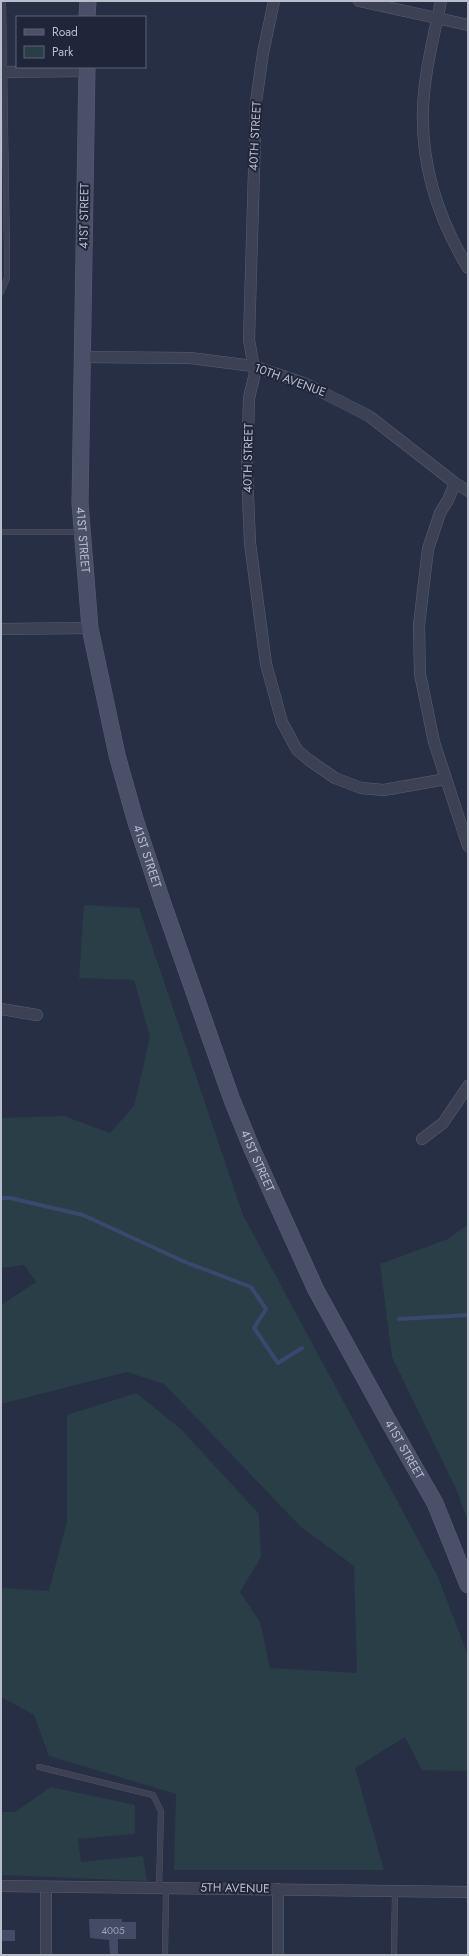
<svg xmlns="http://www.w3.org/2000/svg" width="469" height="1956" font-family="Jost,sans-serif">
  <rect width="100%" height="100%" fill="#272f45"/>
  <!-- green -->
  <path fill="#293e46" d="M84,905L139,908L243,1215L437,1575L468,1655V1771L422,1770L405,1737L355,1768L384,1870H174L176,1794L49,1756L34,1715L1,1697V1588L49,1591L67,1521V1415L136,1393L181,1429L259,1514L261,1557L240,1592L260,1622L270,1668L357,1673L354,1566L301,1527L164,1384L127,1372L1,1404V1305L36,1282L24,1265L1,1268V1118L64,1116L110,1133L134,1106L150,1037L134,980L79,978Z
    M468,1224V1521L457,1491L392,1357L380,1264L448,1239Z
    M51,1787L135,1805V1834L78,1839L81,1862L143,1856L147,1881L1,1875V1812H15Z"/>
  <g fill="none" stroke-linecap="round" stroke-linejoin="round">
    <!-- stream -->
    <path stroke="#3b476c" stroke-width="4" d="M1,1198H10L83,1215L185,1262L251,1287L266,1309L254,1328L278,1363L302,1348
      M399,1319L468,1315"/>
  </g>
  <!-- building -->
  <path fill="#444c65" d="M89,1919H122V1922H136V1939H118V1955H110L109,1940L90,1938Z
    M1,1930H15V1941H1Z"/>
  <g fill="none" stroke-linecap="round" stroke-linejoin="round">
    <defs>
      <path id="lane" d="M1,292L7,278V253L3,1
        M1,532H81
        M39,1767L153,1795L161,1811L159,1888
        M165,1955L166,1888
        M394,1955L395,1891"/>
      <path id="street" d="M274,1L263,53L256,102L249,340L255,373L249,398L247,470L250,543L266,664L282,722L297,750L309,760L335,778L361,788L384,790L446,779
        M359,1L468,25
        M441,1C434,36 424,73 423,109C421,166 439,220 468,268
        M1,72L87,71
        M82,357L190,358L253,366L306,384L369,416L455,483L468,491
        M455,483L448,500L440,513L428,549L419,625L420,674L434,742L468,846
        M1,629L90,628
        M1,1009L37,1015
        M422,1139L443,1123L468,1086
        M1,1886L468,1892
        M46,1955V1887
        M278,1955V1889"/>
      <g id="secondary">
        <path d="M87,17L88,1"/>
        <path id="s1" d="M87,67L80,503L90,628L117,755L135,819L162,901L232,1100L252,1149L316,1290L391,1426L435,1503L468,1585"/>
      </g>
    </defs>
    <!-- lane casing -->
    <use href="#lane" stroke="#5a5f71" stroke-width="6"/>
    <!-- street casing -->
    <use href="#street" stroke="#5a5f71" stroke-width="12"/>
    <!-- secondary casing -->
    <use href="#secondary" stroke="#5a5f71" stroke-width="17"/>
    <!-- lane -->
    <use href="#lane" stroke="#3c4254" stroke-width="5.5"/>
    <!-- street -->
    <use href="#street" stroke="#3c4254" stroke-width="11"/>
    <!-- secondary -->
    <use href="#secondary" stroke="#495067" stroke-width="16"/>
  </g>
  <g text-anchor="middle" dominant-baseline="central" stroke-width="4" stroke-linejoin="round" paint-order="stroke">
    <!-- number labels -->
    <g font-size="10" fill="#9ca2b3">
      <text x="113" y="1930">4005</text>
    </g>
    <!-- street labels -->
    <g font-size="12" fill="#b9becd" stroke="#20263a">
      <text transform="translate(255 136) rotate(-87)">40TH STREET</text>
      <text transform="translate(84 216) rotate(-89)">41ST STREET</text>
      <text transform="translate(290 380) rotate(20)">10TH AVENUE</text>
      <text transform="translate(248 458) rotate(-89)">40TH STREET</text>
      <text stroke="none"><textPath href="#s1" startOffset="473">41ST STREET</textPath></text>
      <text stroke="none"><textPath href="#s1" startOffset="797">41ST STREET</textPath></text>
      <text stroke="none"><textPath href="#s1" startOffset="1121">41ST STREET</textPath></text>
      <text stroke="none"><textPath href="#s1" startOffset="1445">41ST STREET</textPath></text>
      <text transform="translate(235 1888) rotate(1)">5TH AVENUE</text>
    </g>
  </g>
  <!-- border -->
  <rect width="469" height="1956" fill="none" stroke="#b9becd" stroke-width="4"/>
  <!-- legend -->
  <rect x="16" y="16" width="130" height="52" fill="#20263a" stroke="#5d6375"/>
  <rect x="24" y="29" width="20" height="6" fill="#495067" stroke="#5d6375"/>
  <text x="52" y="36" font-size="12" fill="#b9becd">Road</text>
  <rect x="24" y="46" width="20" height="12" fill="#293e46" stroke="#5d6375"/>
  <text x="52" y="56" font-size="12" fill="#b9becd">Park</text>
</svg>
